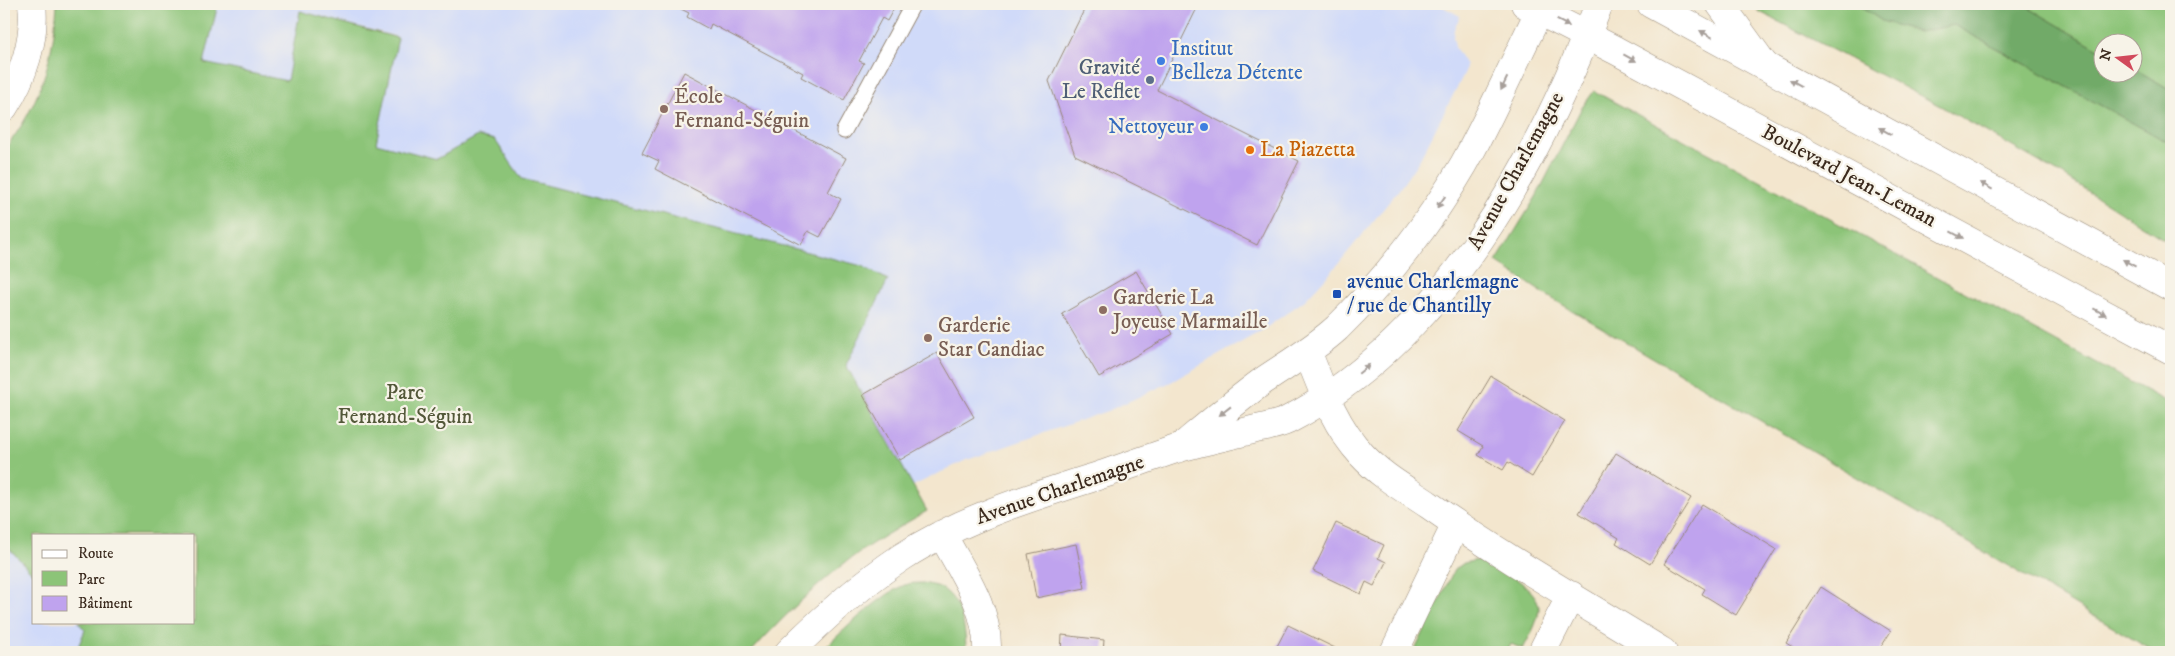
<svg xmlns="http://www.w3.org/2000/svg" width="2175" height="656" font-family="'IM FELL DW Pica',serif">
  <rect width="100%" height="100%" fill="#f7f3e8"/>
  <filter id="ink" filterUnits="userSpaceOnUse"><feTurbulence type="fractalNoise" baseFrequency=".02" numOctaves="2"/><feDisplacementMap in="SourceGraphic" scale="10" xChannelSelector="R" yChannelSelector="G"/><feConvolveMatrix kernelMatrix="1 2 1 2 8 2 1 2 1" color-interpolation-filters="sRGB"/></filter>
  <filter id="wash" filterUnits="userSpaceOnUse"><feTurbulence type="fractalNoise" baseFrequency=".0096" numOctaves="4" result="noise"/><feDisplacementMap in="SourceGraphic" scale="20" xChannelSelector="R" yChannelSelector="G"/><feGaussianBlur stdDeviation="1.12" result="paint"/><feColorMatrix in="noise" values="0 0 0 0 0 0 0 0 0 0 0 0 0 0 0 0 0 1.4 0 .05"/><feComposite in="paint" operator="in"/></filter>
  <g filter="url(#wash)">
    <rect width="100%" height="100%" fill="#f3e6ce"/>
    <!-- built -->
    <path fill="#d0daf9" d="M218,4H1438L1460,16L1454,29L1453,37L1455,47L1466,65L1465,72L1420,159L1398,191L1334,269L1305,300L1263,330L1171,382L1110,410L964,461L913,486L846,365L888,280L862,266L522,179L495,140L486,138L478,136L437,159L375,143L398,37L301,11L287,81L204,63Z
      M4,543L34,575V622H78L86,630L76,652H4Z"/>
    <!-- green -->
    <path fill="#8cc478" stroke="#64774b" d="M57,4H218L204,63L287,81L300,11L398,38L376,143L437,159L478,136L495,140L522,179L862,266L888,280L846,365L927,511C899,527 871,543 846,562C811,590 780,620 751,652H76L85,630L78,622H194V535H34V575L4,543V150C40,105 53,61 57,4Z
      M1751,4H1857L1882,21L1919,32L1954,25L2171,144V244L2064,176L1944,108L1760,12Z
      M2022,4H2171V90L2133,68L2132,42H2102V51Z
      M1594,91L2171,404V652H2155L1546,295L1496,262L1536,197L1581,109Z
      M1478,560C1496,565 1540,588 1539,609C1538,623 1529,637 1523,649L1511,644L1507,652H1414L1454,570L1464,563Z
      M924,583C930,585 938,585 943,589C962,602 966,630 966,652H821C839,634 885,590 908,584C913,583 919,583 924,583Z"/>
    <!-- forest -->
    <path fill="#71aa68" stroke="#566a43" d="M1857,4H2022L2102,51V72H2132L2133,68L2171,90V144L1954,25L1919,32L1882,21Z"/>
    <g id="blocks">
      <!-- building -->
      <path fill="#bfa3ee" d="M671,4H896L887,21L882,18L859,61L864,63L844,100L801,77L803,73L711,24L709,29L687,17L689,13Z
        M1087,4H1199L1157,90L1299,161L1257,245L1075,155L1049,81Z
        M684,72L846,158L828,192L841,199L820,237L808,231L801,245L655,169L659,161L642,153Z
        M1136,271L1173,334L1099,377L1062,314Z
        M937,353L974,417L900,460L863,395Z
        M1491,376L1565,421L1532,477L1508,462L1503,470L1486,460L1478,455L1483,446L1458,431Z
        M1616,453L1691,498L1650,564L1616,543L1619,538L1579,513Z
        M1702,504L1776,549L1736,615L1702,594L1705,589L1664,564Z
        M1336,523L1384,545L1378,558L1386,562L1374,586L1366,582L1361,594L1313,571Z
        M1076,544L1085,588L1036,598L1028,554Z
        M1821,587L1891,631L1878,652H1801L1786,643Z
        M1288,625L1335,648L1333,652H1274Z
        M1062,635L1104,640L1103,652H1061Z"/>
    </g>
  </g>
  <g filter="url(#ink)">
    <use href="#blocks" fill-opacity="0" stroke="#978876" stroke-width="1"/>
    <g fill="none" stroke-linecap="round" stroke-linejoin="round">
      <defs>
        <path id="lane" d="M844,131L913,4"/>
        <path id="street" d="M4,107C23,78 36,39 32,4
          M1308,353C1322,389 1335,426 1362,455C1381,476 1407,490 1429,505C1504,558 1585,604 1663,652
          M1186,443C1211,422 1237,400 1263,381C1288,364 1314,349 1337,328C1384,282 1431,221 1464,164C1493,112 1516,57 1543,4
          M942,534C962,572 989,608 987,652
          M789,652C824,617 860,585 902,557C964,517 1035,496 1104,474C1128,466 1152,457 1176,449C1202,441 1230,436 1256,429C1266,427 1278,425 1288,420C1444,338 1538,162 1599,4
          M1394,652L1456,524
          M1542,652L1571,595"/>
        <path id="secondary" d="M1525,4L1615,50L2171,350
          M1651,4L2171,287"/>
        <path id="highway" d="M1720,4L1765,66"/>
      </defs>
      <!-- lane casing -->
      <use href="#lane" stroke="#978876" stroke-width="17"/>
      <!-- street casing -->
      <use href="#street" stroke="#978876" stroke-width="29"/>
      <!-- secondary casing -->
      <use href="#secondary" stroke="#978876" stroke-width="29"/>
      <!-- highway casing -->
      <use href="#highway" stroke="#978876" stroke-width="29"/>
      <!-- lane -->
      <use href="#lane" stroke="#fff" stroke-width="15"/>
      <!-- street -->
      <use href="#street" stroke="#fff" stroke-width="28"/>
      <!-- secondary -->
      <use href="#secondary" stroke="#fff" stroke-width="28"/>
      <!-- highway -->
      <use href="#highway" stroke="#fff" stroke-width="28"/>
    </g>
    <!-- one-way arrows -->
    <defs><path id="oneway-solid" d="M-6-.8H1V-3.2L6.5 0L1 3.2V.8H-6Z" transform="scale(1.25)"/></defs>
    <g fill="#a79f9a">
      <use href="#oneway-solid" transform="translate(1563 23) rotate(27)"/>
      <use href="#oneway-solid" transform="translate(1706 34) rotate(-151)"/>
      <use href="#oneway-solid" transform="translate(1630 58) rotate(28)"/>
      <use href="#oneway-solid" transform="translate(1796 83) rotate(-151)"/>
      <use href="#oneway-solid" transform="translate(1504 84) rotate(116)"/>
      <use href="#oneway-solid" transform="translate(1885 131) rotate(-151)"/>
      <use href="#oneway-solid" transform="translate(1986 186) rotate(-152)"/>
      <use href="#oneway-solid" transform="translate(1441 202) rotate(125)"/>
      <use href="#oneway-solid" transform="translate(1957 235) rotate(28)"/>
      <use href="#oneway-solid" transform="translate(2129 263) rotate(-151)"/>
      <use href="#oneway-solid" transform="translate(2100 312) rotate(28)"/>
      <use href="#oneway-solid" transform="translate(1364 369) rotate(-40)"/>
      <use href="#oneway-solid" transform="translate(1225 411) rotate(142)"/>
    </g>
  </g>
  <!-- markers -->
  <g fill="#3f7fe0" stroke="#f7f3e8" stroke-width="2">
    <circle cx="1161" cy="61" r="5"/>
    <circle cx="1204" cy="127" r="5"/>
  </g>
  <circle fill="#5c6f8a" stroke="#f7f3e8" stroke-width="2" cx="1150" cy="80" r="5"/>
  <g fill="#8d6e63" stroke="#f7f3e8" stroke-width="2">
    <circle cx="664" cy="109" r="5"/>
    <circle cx="1103" cy="310" r="5"/>
    <circle cx="928" cy="338" r="5"/>
  </g>
  <circle fill="#e8710a" stroke="#f7f3e8" stroke-width="2" cx="1250" cy="150" r="5"/>
  <rect fill="#1a4fb4" stroke="#f7f3e8" stroke-width="2" x="1332" y="289" width="10" height="10" rx="2.5"/>
  <g text-anchor="middle" dominant-baseline="central" stroke-width="4.5" stroke-linejoin="round" paint-order="stroke">
    <!-- shop labels -->
    <g font-size="21" fill="#366cbe" stroke="#f7f3e8" text-anchor="start">
      <text x="1171" y="49">Institut<tspan x="1171" dy="24">Belleza Détente</tspan></text>
      <text x="1194" y="127" text-anchor="end">Nettoyeur</text>
    </g>
    <!-- service labels -->
    <g font-size="21" fill="#4e5e75" stroke="#f7f3e8" text-anchor="end">
      <text x="1140" y="68">Gravité<tspan x="1140" dy="24">Le Reflet</tspan></text>
    </g>
    <!-- education labels -->
    <g font-size="21" fill="#785e54" stroke="#f7f3e8" text-anchor="start">
      <text x="674" y="97">École<tspan x="674" dy="24">Fernand-Séguin</tspan></text>
      <text x="1113" y="298">Garderie La<tspan x="1113" dy="24">Joyeuse Marmaille</tspan></text>
      <text x="938" y="326">Garderie<tspan x="938" dy="24">Star Candiac</tspan></text>
    </g>
    <!-- food labels -->
    <g font-size="21" fill="#c56008" stroke="#f7f3e8" text-anchor="start">
      <text x="1260" y="150">La Piazetta</text>
    </g>
    <!-- street labels -->
    <g font-size="21" fill="#3b2a1e" stroke="#f7f3e8">
      <text transform="translate(1516 171) rotate(-61)">Avenue Charlemagne</text>
      <text transform="translate(1849 176) rotate(28)">Boulevard Jean-Leman</text>
      <text transform="translate(1060 490) rotate(-19)">Avenue Charlemagne</text>
    </g>
    <!-- transit labels -->
    <g font-size="21" fill="#164399" stroke="#f7f3e8" text-anchor="start">
      <text x="1347" y="282">avenue Charlemagne<tspan x="1347" dy="24">/ rue de Chantilly</tspan></text>
    </g>
    <!-- park labels -->
    <g font-size="21" fill="#535839" stroke="#f7f3e8">
      <text x="405" y="393">Parc<tspan x="405" dy="24">Fernand-Séguin</tspan></text>
    </g>
  </g>
  <!-- margin -->
  <rect width="2175" height="656" fill="none" stroke="#f7f3e8" stroke-width="20"/>
  <!-- legend -->
  <rect x="32" y="534" width="162" height="90" fill="#f7f3e8" stroke="#aca397"/>
  <rect x="42" y="550" width="25" height="8" fill="#ffffff" stroke="#aca397"/>
  <text x="78" y="558" font-size="15" fill="#3b2a1e">Route</text>
  <rect x="42" y="571" width="25" height="15" fill="#8cc478" stroke="#aca397"/>
  <text x="78" y="584" font-size="15" fill="#3b2a1e">Parc</text>
  <rect x="42" y="596" width="25" height="15" fill="#bfa3ee" stroke="#aca397"/>
  <text x="78" y="608" font-size="15" fill="#3b2a1e">Bâtiment</text>
  <!-- north arrow -->
  <g transform="translate(2118 58) rotate(285)"><circle r="24" fill="#f7f3e8" stroke="#aca397"/>
  <path d="M0-4L9 19L0 12L-9 19Z" fill="#d1495b"/>
  <text y="-8" font-size="14" font-weight="bold" text-anchor="middle" fill="#3b2a1e">N</text>
  </g>
</svg>
